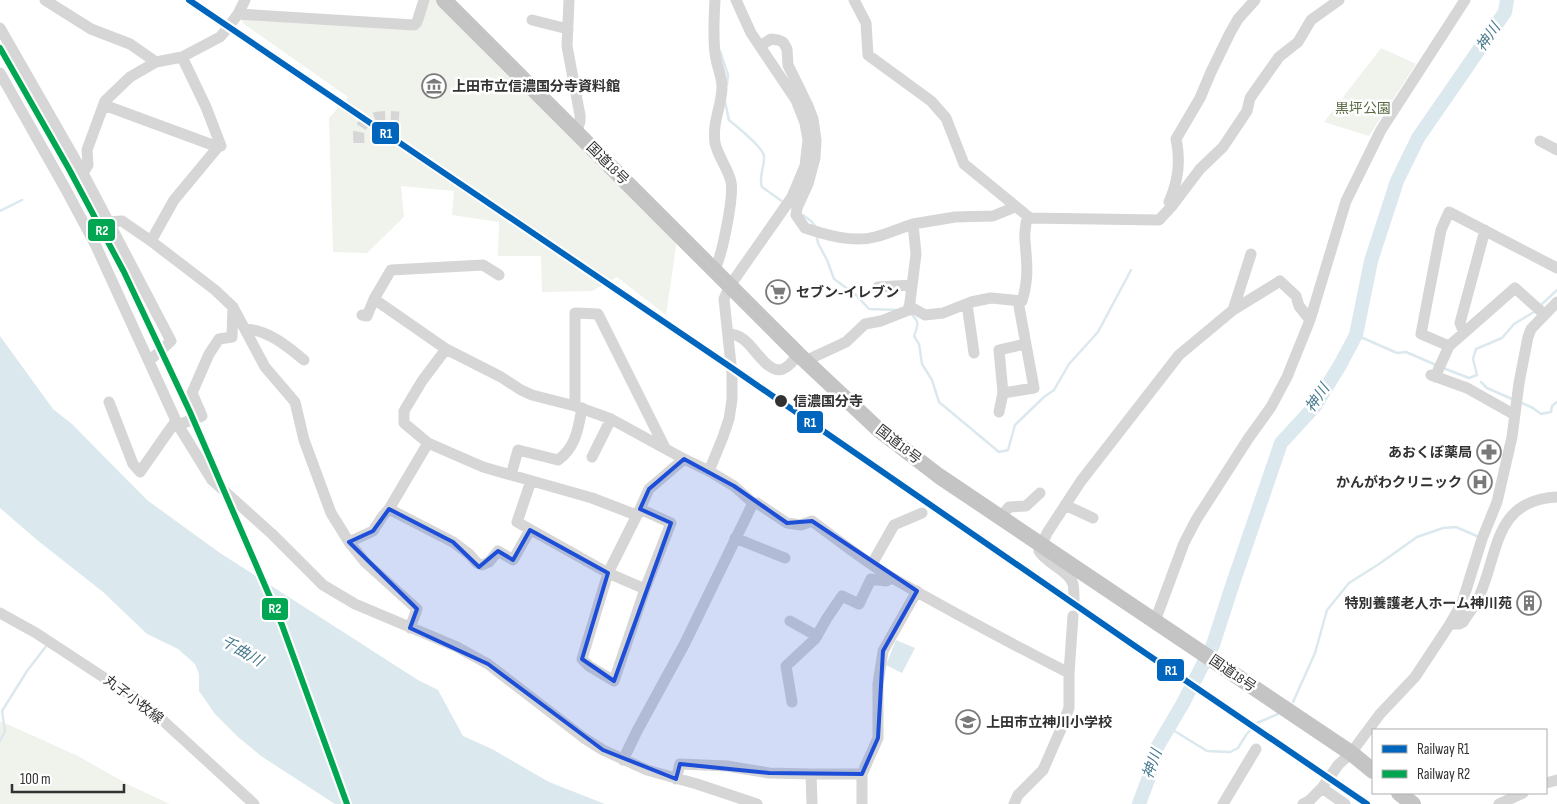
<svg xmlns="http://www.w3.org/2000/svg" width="1557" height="804" font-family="'Sofia Sans Condensed','Noto Sans JP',sans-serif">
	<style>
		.green { fill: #f0f2ec }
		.water { fill: #dbe9ee }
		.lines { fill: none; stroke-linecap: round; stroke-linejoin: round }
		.stream { stroke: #dbe9ee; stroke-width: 2.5 }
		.river { stroke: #dbe9ee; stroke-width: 14 }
		.minor-tunnel { stroke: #d6d6d6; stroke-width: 11; stroke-dasharray: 11 5.5; stroke-linecap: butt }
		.minor { stroke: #d6d6d6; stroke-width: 11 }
		.highway { stroke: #c4c4c4; stroke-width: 16 }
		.rail-1-casing { stroke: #fff; stroke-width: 10 }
		.rail-2-casing { stroke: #fff; stroke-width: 10 }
		.rail-1 { stroke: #0065bd; stroke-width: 6 }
		.rail-2 { stroke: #00a651; stroke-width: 6 }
		.marked { fill: #1d4ed8; fill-opacity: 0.2; stroke: #1d4ed8; stroke-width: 4; stroke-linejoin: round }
		.stop-dot { fill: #323232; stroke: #fff; stroke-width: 2 }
		.labels { text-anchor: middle; stroke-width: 5; stroke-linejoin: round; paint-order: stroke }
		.poi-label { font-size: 14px; font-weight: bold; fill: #323232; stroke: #fff; text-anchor: start }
		.park-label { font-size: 14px; fill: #5a6a43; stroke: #fff }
		.street-label { font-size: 14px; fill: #323232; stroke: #fff }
		.stop-label { font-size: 14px; font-weight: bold; fill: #323232; stroke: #fff; text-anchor: start }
		.water-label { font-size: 15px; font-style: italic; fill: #477a8e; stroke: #fff }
		.line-badge { stroke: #fff; stroke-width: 2 }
		.badge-label { font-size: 14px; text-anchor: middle; font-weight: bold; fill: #fff }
	</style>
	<rect width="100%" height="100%" fill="#fff"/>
	<path class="green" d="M424 0H444L678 233 666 315 617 277 592 291 542 292 541 256H498L499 222 452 215 454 191 401 186 404 217 367 253 333 252 329 118 348 97 244 24 238 14 417 22Z
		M1381 48 1416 64 1369 136 1324 122Z
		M0 721 76 755 131 786 170 804H0Z"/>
	<path class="water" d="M0 336 53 409 72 424 147 500 220 553 418 680 438 690 463 736 492 749 549 782 605 804H335L261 756 238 737 215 714 199 691V674L195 664 178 649 147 634 103 592 37 540 0 508Z
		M896 640 915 648 902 673 886 665Z"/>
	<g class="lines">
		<path class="stream" d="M720 51 728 75 727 84
			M725 102 729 120C736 126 763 147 764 156 765 166 758 177 762 187L783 202
			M0 211 22 200
			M803 215 811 221 815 226
			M817 237 818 243 827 260 834 279 856 295 869 309 897 310
			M1540 306 1557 290
			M911 314C920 322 918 325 914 336L919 344 922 364 932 380 939 402 999 452 1008 450 1015 425 1044 397 1054 390 1069 364 1098 332 1131 270
			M1356 335 1397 353 1406 352 1436 365
			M1443 368 1469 378 1477 375 1473 359 1476 349 1502 338 1514 324 1534 312
			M1481 382 1487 388 1512 399
			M1520 402 1533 408 1541 414 1551 412 1552 406 1557 402
			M1293 702 1315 653 1327 610 1349 583 1379 564 1417 537 1443 528 1456 527 1479 537
			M1168 727 1207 751 1230 752 1238 748 1246 735 1257 723 1278 714
			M0 741 5 731 2 711 27 671 47 645"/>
		<path class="river" d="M1139 804 1149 777 1156 749 1182 705 1213 645 1231 589 1281 443 1315 406 1340 365 1356 335 1371 261 1397 181 1418 138 1505 12 1507 0"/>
		<path class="minor-tunnel" d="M359 143C359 140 358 134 359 131 366 114 385 116 399 117"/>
		<path class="minor" d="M45 0 91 29 130 44 156 62
			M569 0 567 46 580 115V121L577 133
			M854 0 866 23 868 55 931 101 946 118 964 164 1030 218 1159 220 1172 206 1200 169 1223 147 1247 111 1250 98 1279 57 1298 42 1311 20 1339 0
			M238 14 414 25 417 22 424 0
			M532 20 568 29
			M0 28 83 173 171 341 149 361
			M760 46 771 39 778 40 783 42 787 49 788 65 808 106 813 119 816 140 815 158 808 184 797 208 796 215 805 228C826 235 853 243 875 237 888 234 900 228 913 224
			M0 73 65 188 96 246 178 425 212 480 272 534 323 585 355 604 457 647 488 664 584 738 603 750 647 770 697 784 757 804
			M104 105 218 147
			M1540 141 1557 150
			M83 173 88 165 87 150 105 101 130 77 156 62 182 57 220 37 226 30 238 14 245 0
			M1169 202C1178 182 1181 161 1176 139L1200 98 1211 72 1230 33 1238 19 1255 0
			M108 222 122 221 151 241 215 290 233 307 265 367 295 402 304 440 331 513 349 542 365 562 417 609 410 628
			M151 241 174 200 218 147 221 146 206 107 182 57
			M714 271C722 257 734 197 731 182 728 168 718 157 715 143 712 121 722 106 722 87 722 75 716 65 715 53 713 36 714 17 715 0
			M878 287 912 285
			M374 299 446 349 501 377 521 390 532 395 575 406 611 419 684 459 709 471 734 486 753 503H757L787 523 801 525 812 521C839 541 865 562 894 579 952 612 1010 643 1069 673
			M967 304 974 353
			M909 306 925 315 943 313 971 302 991 298 1022 301C1029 278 1027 264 1025 241 1024 233 1026 224 1027 217
			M1233 310 1280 281 1296 296 1299 306 1310 320
			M362 315 367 316 374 299 391 270 483 265 499 275
			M245 329C268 330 287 346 304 360
			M1464 333 1460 323 1485 230
			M728 334C734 334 738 335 743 339 754 346 768 375 783 369 790 366 794 360 798 354
			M1449 346 1421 334 1441 230 1449 212 1557 268
			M805 361 846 342 865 324 881 321 909 310 916 254 913 224 955 217 993 216 1015 207
			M1431 375 1467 388 1515 415
			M1435 377 1449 346 1515 288 1544 314
			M1003 393 1034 388 1018 301
			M109 402 133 464 140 472 168 432 176 421
			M575 406V313L598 314 665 448
			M999 412 1003 393 999 350 1025 344
			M178 425 202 416 192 393 209 354 219 339 232 337 233 307
			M428 443 483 467 592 498 636 515
			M592 457 611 419
			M709 471 723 437 729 419 732 400V374L724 299 729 287 792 197 805 166 808 140 805 123 796 100 751 33 736 0
			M511 475 518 450 558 460C576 447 578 429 582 408
			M531 481 517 522 608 573 645 589
			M1065 505 1093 518
			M389 509 453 542 469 554 477 563 482 565 489 562 498 551 513 560 530 530
			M640 509 671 523 645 589 614 681 589 666 582 659 608 573Z
			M640 509 649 489 684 459
			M1000 518 1009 507 1026 506 1040 493
			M735 538 785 558
			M349 542 373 531 382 517 389 509 428 443 404 423V411L422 381 446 349
			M872 564 894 525 922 513
			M1074 600C1074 595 1074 588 1073 584 1069 570 1046 564 1039 551L1047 533 1081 481 1179 355 1233 310 1251 254
			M0 613 36 633 132 696 159 717 254 804
			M790 621 817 636
			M1155 621 1184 543 1196 520 1248 439 1271 407 1287 377 1310 320 1346 201 1381 130 1465 0
			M1450 624H1459L1463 622C1468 614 1474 607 1478 599 1499 556 1492 500 1557 497
			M792 702 786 666 815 639 827 618 842 596 859 604 871 579 886 581 893 578
			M623 760 637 731 685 643 753 503
			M811 774H862V804
			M862 774 878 738V684L883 651 917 591
			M676 779 680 764 727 766 769 773 811 774 812 804
			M1546 783 1557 780
			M1322 788 1345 804
			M1014 804 1018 795 1043 770 1061 729 1069 708V673L1073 616
			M1223 804 1256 749
			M1303 804 1309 801 1322 788 1338 765 1351 753 1380 714 1415 677 1450 624 1462 603 1482 539 1497 502 1512 437 1519 383 1528 337 1531 329 1557 302
			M1499 804 1523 793"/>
		<path class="highway" d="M444 0 798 354 879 430 939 476 1351 753 1373 771
			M1399 793 1413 804"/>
		<g class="rail-1-casing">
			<path id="rail-1" d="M189 0 732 368 1132 644 1367 804"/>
		</g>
		<g class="rail-2-casing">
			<path id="rail-2" d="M0 48 69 169 124 272 190 412 282 625 347 804"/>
		</g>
		<use href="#rail-1" class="rail-1"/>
		<use href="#rail-2" class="rail-2"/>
	</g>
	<path class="marked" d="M684 459 734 486 787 523 812 521 917 591 883 651 878 738 862 774 769 773 680 764 676 779 603 750 488 664 410 628 417 609 349 542 373 531 389 509 453 542 479 567 498 551 513 560 530 530 608 573 582 659 614 681 671 523 640 509 649 489Z"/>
	<defs>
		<g id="museum-ring" transform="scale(1.25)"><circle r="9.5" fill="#fff" stroke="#7a7a7a" stroke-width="1.5"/><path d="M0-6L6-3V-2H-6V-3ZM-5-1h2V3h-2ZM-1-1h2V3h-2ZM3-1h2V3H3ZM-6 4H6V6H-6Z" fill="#7a7a7a"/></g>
		<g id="supermarket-ring" transform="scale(1.25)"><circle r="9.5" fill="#fff" stroke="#7a7a7a" stroke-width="1.5"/><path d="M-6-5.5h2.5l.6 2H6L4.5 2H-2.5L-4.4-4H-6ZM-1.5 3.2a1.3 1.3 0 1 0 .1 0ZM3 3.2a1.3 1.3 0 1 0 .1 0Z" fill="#7a7a7a"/></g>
		<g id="pharmacy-ring" transform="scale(1.25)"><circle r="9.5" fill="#fff" stroke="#7a7a7a" stroke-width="1.5"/><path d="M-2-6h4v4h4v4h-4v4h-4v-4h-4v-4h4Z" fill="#7a7a7a"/></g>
		<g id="hospital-ring" transform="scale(1.25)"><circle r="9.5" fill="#fff" stroke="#7a7a7a" stroke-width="1.5"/><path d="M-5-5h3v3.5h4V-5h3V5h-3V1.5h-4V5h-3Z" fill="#7a7a7a"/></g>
		<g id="building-ring" transform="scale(1.25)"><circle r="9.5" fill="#fff" stroke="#7a7a7a" stroke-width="1.5"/><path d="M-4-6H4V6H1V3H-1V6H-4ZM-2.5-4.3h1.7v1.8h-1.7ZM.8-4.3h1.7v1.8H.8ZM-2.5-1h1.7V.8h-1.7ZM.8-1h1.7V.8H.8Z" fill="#7a7a7a"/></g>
		<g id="school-ring" transform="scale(1.25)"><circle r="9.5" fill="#fff" stroke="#7a7a7a" stroke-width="1.5"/><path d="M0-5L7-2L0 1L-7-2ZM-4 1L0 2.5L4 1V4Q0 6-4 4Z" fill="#7a7a7a"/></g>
	</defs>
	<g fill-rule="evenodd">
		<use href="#museum-ring" x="434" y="86"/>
		<use href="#supermarket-ring" x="778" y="292"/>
		<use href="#pharmacy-ring" x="1489" y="452"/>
		<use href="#hospital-ring" x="1480" y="482"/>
		<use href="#building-ring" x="1529" y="603"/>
		<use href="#school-ring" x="968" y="722"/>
	</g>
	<circle class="stop-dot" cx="781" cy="401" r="7"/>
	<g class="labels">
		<g class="poi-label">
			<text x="452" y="91">上田市立信濃国分寺資料館</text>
			<text x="796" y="297">セブン-イレブン</text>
			<text x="1472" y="457" text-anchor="end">あおくぼ薬局</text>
			<text x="1462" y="487" text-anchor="end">かんがわクリニック</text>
			<text x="1512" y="608" text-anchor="end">特別養護老人ホーム神川苑</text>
			<text x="986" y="727">上田市立神川小学校</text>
		</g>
		<g class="park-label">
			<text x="1363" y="113">黒坪公園</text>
		</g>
		<g class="street-label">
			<text transform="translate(608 163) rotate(45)" y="5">国道18号</text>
			<text transform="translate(899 444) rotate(38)" y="5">国道18号</text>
			<text transform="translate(1233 673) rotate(34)" y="5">国道18号</text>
			<text transform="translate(134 699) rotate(37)" y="5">丸子小牧線</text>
		</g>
		<g class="stop-label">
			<text x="793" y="406">信濃国分寺</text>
		</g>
		<g class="water-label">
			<text transform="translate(1488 37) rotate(-55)" y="5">神川</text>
			<text transform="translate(1317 398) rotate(-56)" y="5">神川</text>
			<text transform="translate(242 651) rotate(30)" y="5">千曲川</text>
			<text transform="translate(1152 764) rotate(-71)" y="5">神川</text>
		</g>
	</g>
	<g class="line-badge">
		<rect x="371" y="121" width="29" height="24" rx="5" fill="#0065bd"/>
		<rect x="87" y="218" width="29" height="24" rx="5" fill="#00a651"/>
		<rect x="796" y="410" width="28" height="24" rx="5" fill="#0065bd"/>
		<rect x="261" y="597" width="28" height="24" rx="5" fill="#00a651"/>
		<rect x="1156" y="658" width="29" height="24" rx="5" fill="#0065bd"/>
	</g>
	<g class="badge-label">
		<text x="386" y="138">R1</text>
		<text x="102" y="235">R2</text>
		<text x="810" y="427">R1</text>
		<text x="275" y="613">R2</text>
		<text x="1171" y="675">R1</text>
	</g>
	<rect x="1372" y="729" width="175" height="65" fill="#ffffff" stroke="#adadad"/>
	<rect x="1382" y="745" width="25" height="8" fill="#0065bd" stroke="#adadad"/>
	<text x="1417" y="754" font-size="15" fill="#323232">Railway R1</text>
	<rect x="1382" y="770" width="25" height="8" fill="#00a651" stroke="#adadad"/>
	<text x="1417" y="779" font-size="15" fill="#323232">Railway R2</text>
	<path d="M12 784v8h112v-8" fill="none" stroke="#323232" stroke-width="2.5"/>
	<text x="20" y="784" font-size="15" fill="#323232" stroke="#ffffff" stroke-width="4" paint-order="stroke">100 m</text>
</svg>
